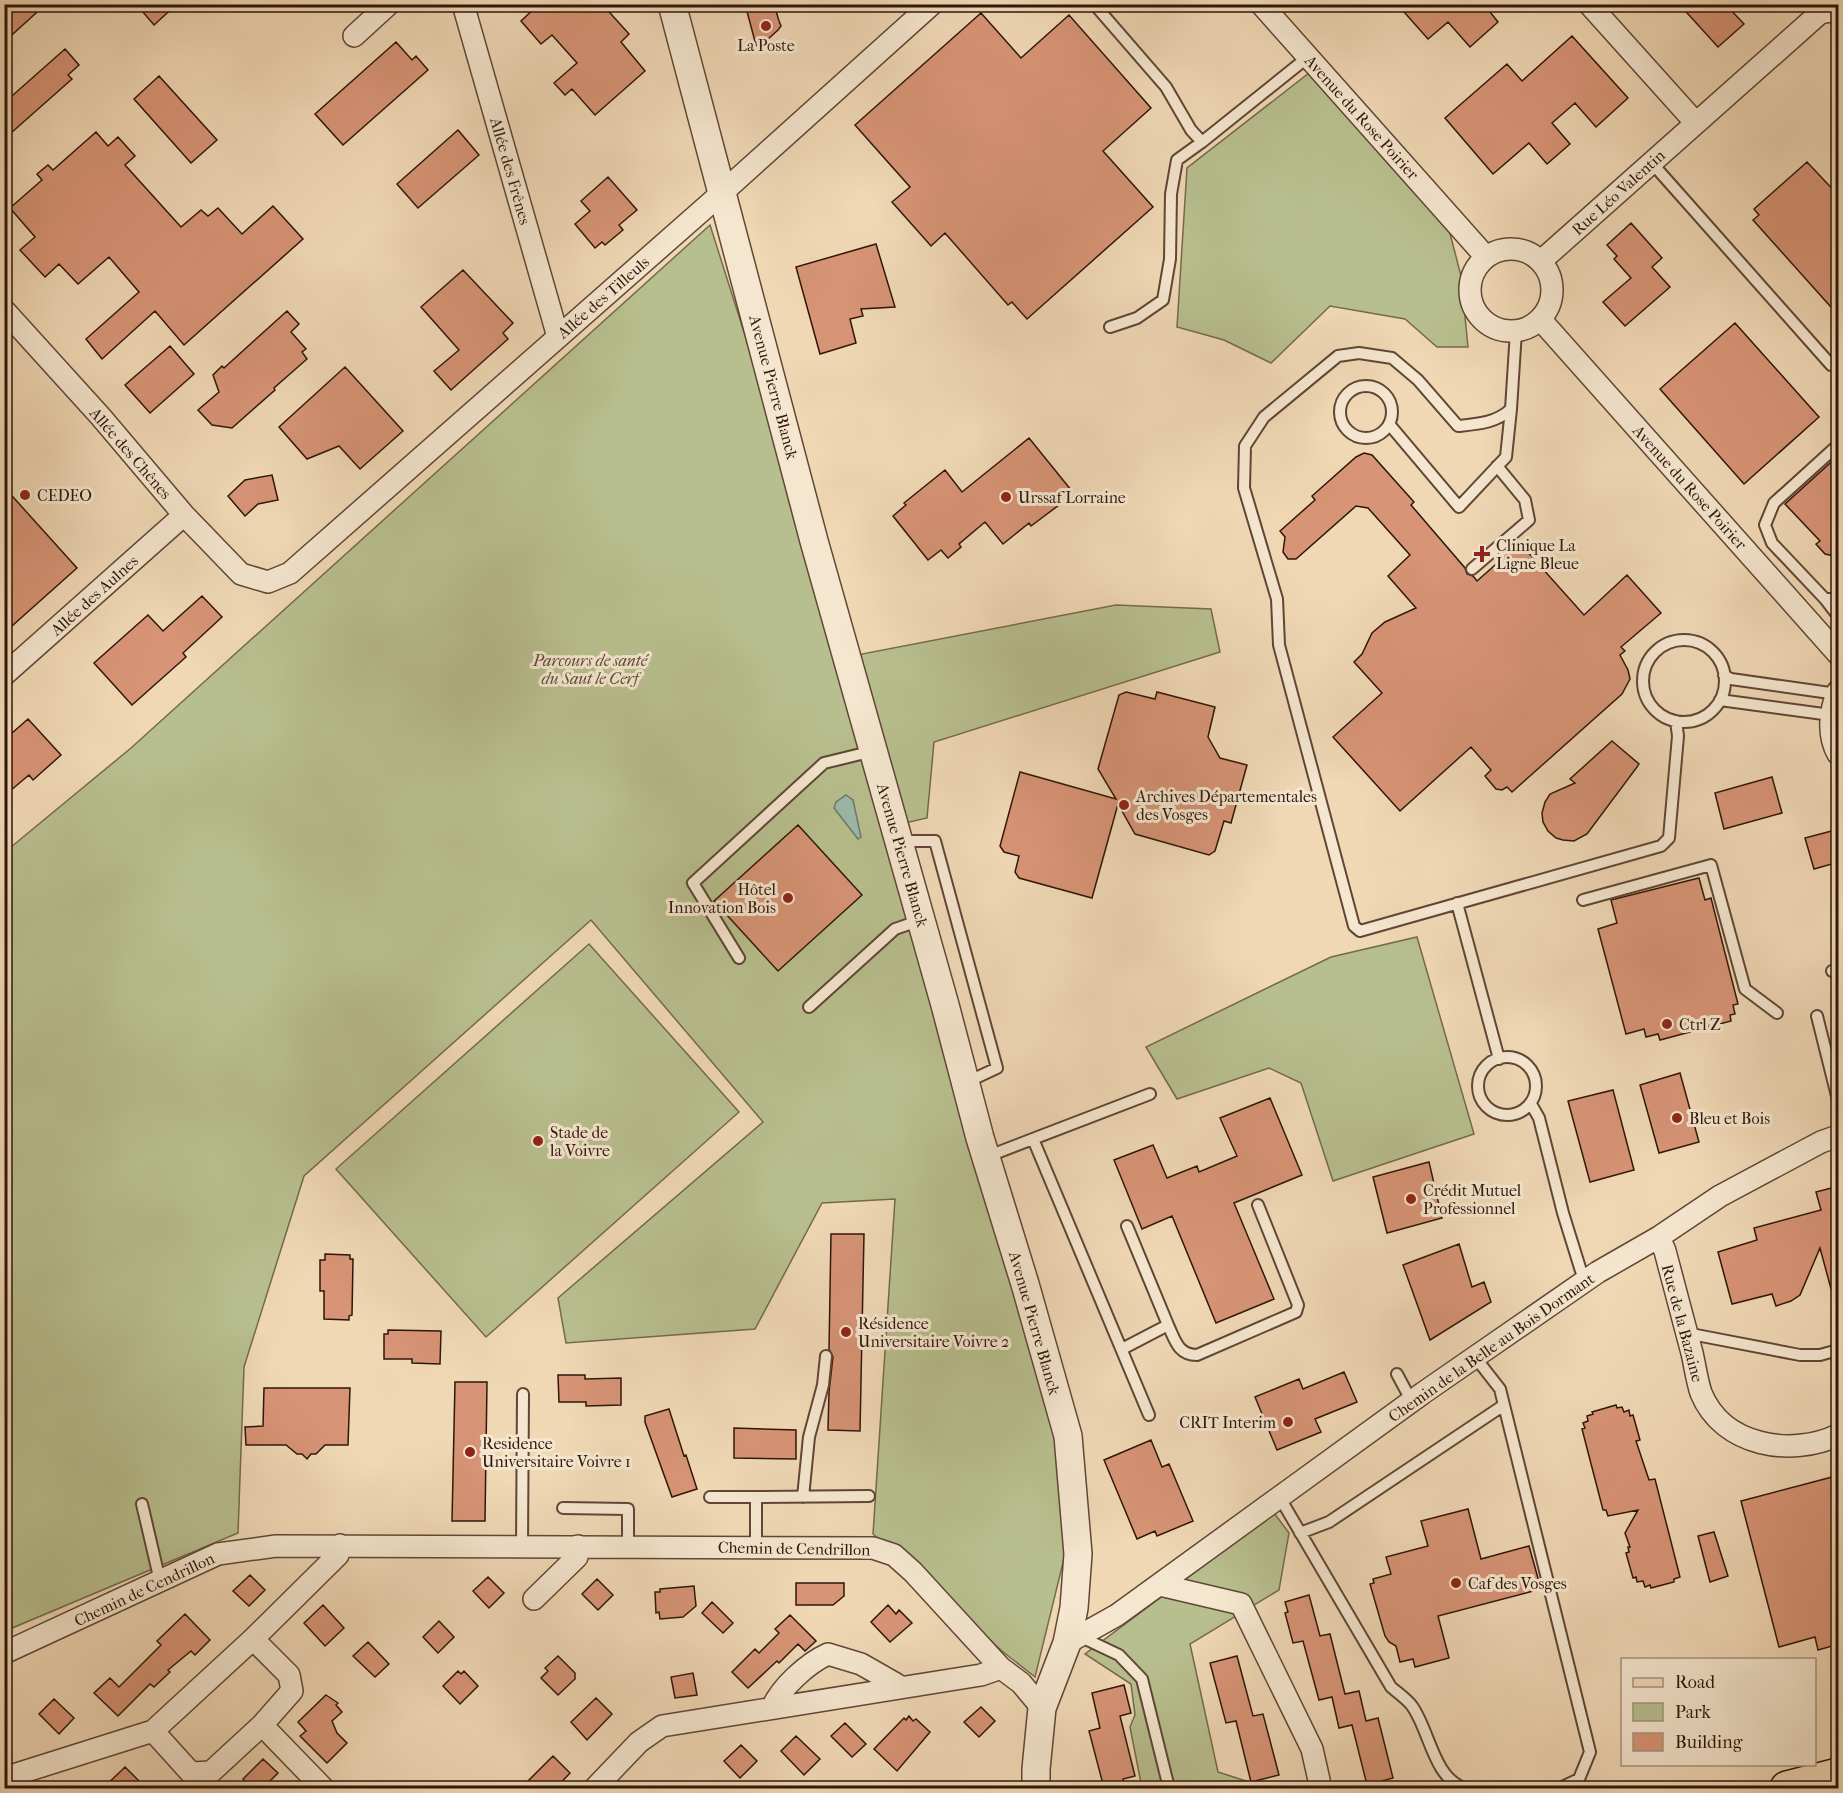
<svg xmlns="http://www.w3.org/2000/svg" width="1843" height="1793" font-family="'IM FELL French Canon',serif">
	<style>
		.green { fill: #b8bf8e; stroke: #746a4c; stroke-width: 1.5 }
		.water { fill: #9abaab; stroke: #6f786b; stroke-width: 1.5 }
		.building { fill: #d79476; stroke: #2f160a; stroke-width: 1.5 }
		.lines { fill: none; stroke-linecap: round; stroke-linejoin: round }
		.service-casing { stroke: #5f4635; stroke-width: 14 }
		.minor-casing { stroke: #5f4635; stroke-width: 24 }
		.tertiary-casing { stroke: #5f4635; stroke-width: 30 }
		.primary-casing { stroke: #2f160a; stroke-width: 36 }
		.service { stroke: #f5e6cf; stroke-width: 10 }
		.minor { stroke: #f5e6cf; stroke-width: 21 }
		.tertiary { stroke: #f5e6cf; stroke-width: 27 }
		.primary { stroke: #f0d8b5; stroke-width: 33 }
		.poi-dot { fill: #8f2418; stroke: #f5e6cf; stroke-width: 2 }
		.labels { text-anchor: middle; stroke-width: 6; stroke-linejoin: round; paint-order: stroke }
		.poi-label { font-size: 16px; fill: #2f160a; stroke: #f5e6cf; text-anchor: start }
		.street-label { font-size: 16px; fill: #2f160a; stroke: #f5e6cf }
		.park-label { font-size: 16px; font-style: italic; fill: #584932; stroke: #f5e6cf }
	</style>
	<rect width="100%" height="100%" fill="#f0d8b5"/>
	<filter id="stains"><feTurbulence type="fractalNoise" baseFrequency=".00333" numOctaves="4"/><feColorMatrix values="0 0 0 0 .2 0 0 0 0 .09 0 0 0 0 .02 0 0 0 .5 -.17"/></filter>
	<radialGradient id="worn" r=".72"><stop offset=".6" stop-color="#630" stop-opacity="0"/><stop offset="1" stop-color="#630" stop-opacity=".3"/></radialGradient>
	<path class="green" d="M1309 73 1444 210 1461 276 1468 347H1437L1405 319 1330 306 1271 363 1224 340 1177 327 1187 168Z
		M710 225 847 657 1116 605 1211 609 1220 652 934 742 927 818 892 826 1049 1349 1072 1526 1035 1677 1002 1651 873 1534 895 1199 822 1203 755 1329 566 1343 558 1298 763 1122 591 920 304 1176 244 1367 238 1533 5 1631V852L131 748Z
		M1417 937 1474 1134 1333 1181 1301 1083 1269 1068 1177 1099 1146 1047 1331 957Z
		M589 944 739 1112 486 1337 336 1169Z
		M1274 1513 1289 1533 1279 1590 1190 1644 1218 1772 1268 1788H1142L1130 1727 1135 1715 1131 1684 1085 1654Z"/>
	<path class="water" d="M846 795 853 800 861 837 858 839 834 808 836 802Z"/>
	<path class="building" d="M4 4H46L4 42Z
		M136 4H177L154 25Z
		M539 4H602L629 34 621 42 645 71 595 115 572 89 565 95 554 83 577 63 552 35 541 44 521 21Z
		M745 4H774L779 21 781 26 778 30 757 49Z
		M1397 4 1493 5 1490 12 1498 22 1470 47 1448 22 1428 39Z
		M1679 4H1725L1744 24 1718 47Z
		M981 13 1021 58 1069 15 1151 108 1103 151 1153 207 1027 319 1012 302 1008 305 945 233 931 246 892 202 910 187 855 125Z
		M1572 36 1628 98 1596 127 1575 103 1552 123 1570 144 1547 164 1529 143 1493 174 1445 118 1507 64 1522 81Z
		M396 42 412 60 416 56 428 70 343 145 315 114Z
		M65 49 79 65 68 75 72 79 11 133 4 125V103Z
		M159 76 217 140 191 163 134 99Z
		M458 130 479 155 418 208 397 184Z
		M96 132 108 146 118 137 135 156 125 165 181 227 201 210 208 216 218 208 242 234 273 206 303 239 184 345 155 311 102 359 86 339 139 292 109 257 78 284 59 264 45 277 20 250 35 237 10 208 42 180 37 174 48 165 53 170Z
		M1807 162 1839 196V316L1753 220 1759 215 1754 209Z
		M608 177 637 210 619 225 623 230 605 245 602 242 595 248 575 224 590 211 581 201Z
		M1631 223 1662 258 1652 267 1670 287 1625 326 1603 302 1631 278 1614 259 1617 256 1607 245Z
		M876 244 895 307 861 309 863 316 850 319 856 343 820 354 796 267Z
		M463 270 513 323 503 333 508 339 451 390 434 371 459 350 421 307Z
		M287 311 299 324 291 332 306 349 302 352 307 359 274 388 275 390 232 428 212 425 198 410 219 392 213 375 222 366 224 368Z
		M1735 323 1819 417 1744 484 1660 389Z
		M170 346 194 374 150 413 125 385Z
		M345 367 403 431 360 469 339 446 307 459 279 427Z
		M1029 438 1071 490 1057 502 1059 505 1031 526 1029 523 1003 544 985 522 959 544 961 547 948 558 941 550 928 560 893 516 906 505 904 503 945 470 962 492Z
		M1364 453 1372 455 1414 502 1411 505 1465 568 1467 574 1473 576 1477 581 1511 551 1525 549 1584 615 1627 575 1661 613 1621 647 1625 651 1620 655 1628 670 1630 679 1622 694 1512 792 1507 787 1502 790 1496 789 1485 776 1491 770 1471 747 1400 811 1333 737 1382 693 1354 662 1362 654 1372 633 1385 622 1416 608 1388 576 1410 555 1368 508 1356 506 1296 559H1288L1283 552 1285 537 1280 531 1315 500 1312 496 1356 457Z
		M1839 455V557L1825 554 1816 544 1820 541 1785 504Z
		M272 475 278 500 258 504 245 516 228 496 245 480Z
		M4 487 77 568 4 633Z
		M202 596 222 617 183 653 186 657 132 705 94 663 148 615 163 631Z
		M1126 692 1155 699 1157 692 1215 707 1208 737 1220 758 1247 765 1231 823 1224 821 1215 851 1209 855 1135 834 1118 804 1092 898 1019 878 1015 872 1019 856 1004 852 1000 846 1020 772 1116 799 1098 769 1119 695Z
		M28 719 61 755 33 780 29 775 4 796V740Z
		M1612 741 1639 764 1637 767 1587 834 1574 841 1563 840 1556 838 1548 831 1543 822 1542 813 1545 802 1550 794 1575 783 1570 779Z
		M1772 777 1782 813 1724 829 1715 793Z
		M798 825 862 895 778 971 714 901Z
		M1839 829V862L1814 869 1805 838Z
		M1699 878 1705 900 1711 898 1738 1004 1733 1005 1735 1014 1730 1015 1731 1021 1660 1040 1658 1034 1646 1037 1644 1029 1626 1034 1598 929 1617 923 1611 900Z
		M1680 1073 1699 1142 1659 1153 1640 1085Z
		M1613 1090 1634 1170 1590 1182 1568 1101Z
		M1270 1098 1302 1175 1234 1203 1274 1299 1216 1323 1172 1216 1142 1229 1114 1160 1153 1145 1167 1178 1197 1166 1199 1172 1237 1156 1220 1118Z
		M1429 1162 1442 1218 1387 1233 1373 1177Z
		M1839 1186V1299L1834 1300 1820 1248 1800 1295 1791 1301 1776 1306 1772 1294 1732 1304 1718 1252 1757 1240 1754 1228 1821 1210 1816 1192Z
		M831 1234H864L860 1431 828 1430 829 1392 833 1357 829 1349Z
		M1459 1244 1472 1287 1484 1282 1491 1302 1430 1340 1403 1265Z
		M325 1254 350 1255V1259H353L352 1315 349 1316V1320L324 1319V1291H320V1260H325Z
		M388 1330 441 1331 440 1364 412 1363V1359H384V1334H388Z
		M1344 1372 1357 1402 1315 1419 1321 1432 1277 1450 1255 1397 1299 1379 1303 1389Z
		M558 1375H585V1379L621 1378V1405L586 1406V1402H559Z
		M455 1382H487L485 1521H452Z
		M264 1388H350L348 1445H325L316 1454H311L307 1459 302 1454H297L286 1445H246L245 1427 263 1426Z
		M1616 1405 1617 1408 1622 1407 1624 1412 1629 1410 1630 1416 1633 1415 1640 1440 1636 1441 1649 1480 1655 1479 1680 1577 1674 1579V1582L1651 1588 1650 1585 1645 1587 1643 1581 1637 1582 1636 1577 1633 1578 1626 1553 1629 1552 1628 1547H1630L1625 1533 1638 1510 1608 1516 1606 1510H1603L1582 1429 1585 1428 1583 1423 1588 1421 1587 1416 1593 1414 1592 1412Z
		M669 1409 684 1456 686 1455 697 1489 672 1497 645 1422V1416Z
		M734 1428 796 1430V1459L734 1458Z
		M1151 1440 1162 1467 1169 1464 1193 1521 1157 1536 1155 1531 1137 1539 1104 1460Z
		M1836 1476 1839 1484V1644L1818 1650 1815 1637 1779 1647 1741 1501Z
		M1468 1509 1481 1559 1529 1546 1541 1589 1438 1616 1449 1658 1415 1667 1413 1659 1400 1662 1396 1646 1389 1642 1385 1636 1370 1584 1374 1583 1373 1579 1391 1574 1386 1557 1428 1546 1421 1521Z
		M1714 1532 1728 1576 1710 1582 1698 1536Z
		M250 1575 265 1590 249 1606 233 1591Z
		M488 1577 504 1593 489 1608 473 1591Z
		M597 1579 613 1595 598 1610 582 1594Z
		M796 1583H844V1596L833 1605H796Z
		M694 1586 696 1606 683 1617 660 1619 659 1612 656 1613 655 1592H660V1589Z
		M1309 1595 1320 1636 1330 1634 1345 1694 1359 1691 1366 1721 1378 1718 1393 1778 1367 1785 1352 1725 1339 1728 1332 1697 1319 1700 1303 1641 1293 1643 1285 1613 1288 1612 1285 1602Z
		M712 1602 733 1623 723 1633 702 1613Z
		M323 1605 344 1628 325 1646 304 1623Z
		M888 1605 896 1614 899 1610 912 1623 890 1642 871 1622Z
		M185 1614 210 1640 195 1655 191 1651 168 1670 170 1672 154 1687 150 1684 118 1716 94 1693 110 1678 119 1687 161 1645 157 1641Z
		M790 1615 816 1641 805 1651 798 1644 779 1663 777 1661 748 1688 732 1672 755 1649 759 1653 779 1633 775 1629Z
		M439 1621 454 1637 438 1653 423 1637Z
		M368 1642 389 1664 375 1677 353 1656Z
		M558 1656 575 1673V1679L558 1695 541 1678 548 1671 545 1668Z
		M1237 1656 1253 1716 1263 1714 1279 1775 1251 1782 1236 1721 1226 1723 1210 1663Z
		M458 1671 461 1674 464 1671 478 1686 460 1704 443 1686Z
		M693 1673 697 1695 675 1698 671 1677Z
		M1124 1685 1131 1713 1120 1716 1135 1776 1123 1779 1125 1788H1104L1089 1731 1100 1728 1092 1693Z
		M326 1695 338 1703 336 1705 342 1712 332 1721 337 1733 347 1743 327 1763 300 1736 306 1731 298 1722Z
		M596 1698 612 1714 587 1740 571 1722Z
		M54 1699 74 1718 59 1734 39 1714Z
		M981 1707 995 1721 979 1737 964 1722Z
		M909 1716 913 1721 916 1719 930 1732 897 1771 874 1749 904 1718 906 1720Z
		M845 1723 866 1744 852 1757 831 1736Z
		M796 1736 820 1759 804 1775 781 1751Z
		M741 1745 757 1761 740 1778 724 1761Z
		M553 1756 570 1773 556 1788H521Z
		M263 1759 278 1773 263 1788H252L243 1779Z
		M125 1767 146 1788H103L122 1770Z"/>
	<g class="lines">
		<g class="service-casing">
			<path id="service" d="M1094 4 1166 87 1191 130 1202 142 1308 57
				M1651 162 1831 365
				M1110 327 1137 318 1163 300 1170 259 1171 194 1177 160 1202 142
				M1516 331 1511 409C1496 423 1478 424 1458 426L1418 380 1392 358 1359 353 1338 356 1264 417 1245 446 1244 488 1277 599 1279 645 1354 926 1360 931 1661 846 1669 838 1678 736 1676 721
				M1340 412a26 26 0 1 1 52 0a26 26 0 1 1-52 0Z
				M1389 424 1459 507 1506 457 1511 409
				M1472 569 1529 520 1525 500 1497 466
				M1825 599 1772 543 1765 525 1774 503 1838 445
				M1838 599H1825L1838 616
				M1643 681a41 41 0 1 1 82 0a41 41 0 1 1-82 0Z
				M1724 675 1731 679 1837 694
				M1720 700 1831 715
				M900 841H935L997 1068 965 1083
				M1583 900 1711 865 1745 989 1777 1013
				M1457 903 1499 1059
				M739 958 693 883 824 763 873 751
				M1832 971 1838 970
				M809 1007 895 929 921 920
				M1817 1016 1838 1100
				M1478 1086a29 29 0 1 1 58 0a29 29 0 1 1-58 0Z
				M1531 1104 1539 1118 1563 1213 1581 1271 1587 1280
				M1033 1139 1149 1415
				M986 1157 1150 1094
				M1168 1325C1175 1340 1178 1355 1197 1355L1296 1312 1298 1305 1258 1205
				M1686 1333 1800 1355H1820L1838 1350
				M1122 1349 1168 1325 1127 1226
				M1475 1357 1500 1389 1590 1752 1579 1779 1560 1788
				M1397 1374 1412 1402
				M710 1497H756
				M803 1497 809 1437 823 1385 826 1356
				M1280 1498 1391 1687C1398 1693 1407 1699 1412 1706 1430 1731 1433 1777 1464 1788
				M142 1504 160 1581
				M563 1508 628 1509V1546
				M1300 1533 1329 1522 1504 1405
				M522 1546 523 1394
				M756 1547V1497L869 1496
				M1079 1636 1119 1655 1142 1679 1169 1788"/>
		</g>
		<g class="minor-casing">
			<path id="minor" d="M463 4 558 337
				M1261 4 1486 257
				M1589 4 1695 122
				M354 36 389 4
				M1470 290a41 41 0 1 1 82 0a41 41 0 1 1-82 0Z
				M1541 261 1820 13 1838 10
				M4 310 101 417 184 515 241 574 268 582 290 573 723 192 932 4
				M1540 319 1838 654
				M4 675 184 515
				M1838 691C1830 710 1827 735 1838 754
				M1659 1237 1665 1251C1674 1285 1683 1319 1692 1353 1695 1366 1697 1381 1701 1393 1723 1447 1792 1457 1838 1435
				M1160 1585 1241 1604 1312 1749 1319 1780
				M534 1599 577 1557 578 1546
				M253 1639 289 1675 292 1691 262 1725 211 1772 191 1773 153 1731 253 1639 338 1555 340 1545
				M1067 1643 1117 1615 1423 1393 1598 1272 1659 1237 1720 1196 1821 1142 1838 1136
				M4 1653 218 1554 276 1546 873 1548 894 1555 913 1572 1001 1668 1021 1683 1042 1708
				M772 1708C781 1687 808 1663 828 1654L861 1664 896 1684 900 1688
				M262 1725 323 1788
				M4 1778 153 1731
				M595 1788 639 1742 662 1726 981 1675 1001 1668"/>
		</g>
		<g class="tertiary-casing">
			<path id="tertiary" d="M672 4 814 541 945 1005 980 1138 1025 1284 1068 1436 1078 1554 1074 1608 1067 1643 1042 1708 1036 1769V1788"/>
		</g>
		<g class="primary-casing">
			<path id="primary" d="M1787 1788 1838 1775"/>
		</g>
		<use href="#service" class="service"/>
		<use href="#minor" class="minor"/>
		<use href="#tertiary" class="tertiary"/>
		<use href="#primary" class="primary"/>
	</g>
	<g class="poi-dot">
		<circle cx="766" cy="26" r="6"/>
		<circle cx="25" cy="495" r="6"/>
		<circle cx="1006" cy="497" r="6"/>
		<path d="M1479 545h6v6h6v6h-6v6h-6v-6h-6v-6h6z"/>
		<circle cx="1124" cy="805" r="6"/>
		<circle cx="788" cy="898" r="6"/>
		<circle cx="1667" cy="1024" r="6"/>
		<circle cx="1677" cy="1118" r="6"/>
		<circle cx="538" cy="1141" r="6"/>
		<circle cx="1411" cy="1199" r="6"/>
		<circle cx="846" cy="1332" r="6"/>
		<circle cx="1288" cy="1422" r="6"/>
		<circle cx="470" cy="1452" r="6"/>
		<circle cx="1456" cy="1583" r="6"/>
	</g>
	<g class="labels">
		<g class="poi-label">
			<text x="766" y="51" text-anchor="middle">La Poste</text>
			<text x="37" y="501">CEDEO</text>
			<text x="1018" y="503">Urssaf Lorraine</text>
			<text x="1496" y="551">Clinique La<tspan x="1496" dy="18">Ligne Bleue</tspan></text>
			<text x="1136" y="802">Archives Départementales<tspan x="1136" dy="18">des Vosges</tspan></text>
			<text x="776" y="895" text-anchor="end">Hôtel<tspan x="776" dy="18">Innovation Bois</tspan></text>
			<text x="1679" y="1030">Ctrl Z</text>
			<text x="1689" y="1124">Bleu et Bois</text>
			<text x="550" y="1138">Stade de<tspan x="550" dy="18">la Voivre</tspan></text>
			<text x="1423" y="1196">Crédit Mutuel<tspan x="1423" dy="18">Professionnel</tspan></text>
			<text x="858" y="1329">Résidence<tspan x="858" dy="18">Universitaire Voivre 2</tspan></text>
			<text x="1276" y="1428" text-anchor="end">CRIT Interim</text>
			<text x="482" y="1449">Residence<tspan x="482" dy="18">Universitaire Voivre 1</tspan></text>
			<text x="1468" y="1589">Caf des Vosges</text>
		</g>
		<g class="street-label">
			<text transform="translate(1362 117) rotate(48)" y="6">Avenue du Rose Poirier</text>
			<text transform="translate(511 171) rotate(74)" y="6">Allée des Frênes</text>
			<text transform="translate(1618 192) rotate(-42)" y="6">Rue Léo Valentin</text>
			<text transform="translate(603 297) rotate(-41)" y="6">Allée des Tilleuls</text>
			<text transform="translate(774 387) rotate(75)" y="6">Avenue Pierre Blanck</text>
			<text transform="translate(131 453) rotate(49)" y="6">Allée des Chênes</text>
			<text transform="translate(1690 487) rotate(48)" y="6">Avenue du Rose Poirier</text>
			<text transform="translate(94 595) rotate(-42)" y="6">Allée des Aulnes</text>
			<text transform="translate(903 855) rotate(74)" y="6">Avenue Pierre Blanck</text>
			<text transform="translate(1035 1323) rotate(74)" y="6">Avenue Pierre Blanck</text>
			<text transform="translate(1683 1323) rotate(75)" y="6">Rue de la Bazaine</text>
			<text transform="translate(1491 1347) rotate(-35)" y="6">Chemin de la Belle au Bois Dormant</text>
			<text transform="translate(794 1548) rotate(1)" y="6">Chemin de Cendrillon</text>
			<text transform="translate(144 1589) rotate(-25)" y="6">Chemin de Cendrillon</text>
		</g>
		<g class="park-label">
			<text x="590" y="666">Parcours de santé<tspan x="590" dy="18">du Saut le Cerf</tspan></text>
		</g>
	</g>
	<rect width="1843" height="1793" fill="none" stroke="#f0d8b5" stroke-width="24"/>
	<rect x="6" y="6" width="1831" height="1781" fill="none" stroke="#2f160a" stroke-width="3"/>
	<rect x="12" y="12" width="1819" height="1769" fill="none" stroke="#2f160a" stroke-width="1.5"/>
	<rect x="1621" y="1658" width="195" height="108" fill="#f5e6cf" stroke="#a69380" stroke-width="1.5"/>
	<rect x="1633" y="1678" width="30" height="9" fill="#f0d8b5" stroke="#a69380" stroke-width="1.5"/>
	<text x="1675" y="1688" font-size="18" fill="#2f160a">Road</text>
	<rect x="1633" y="1703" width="30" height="18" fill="#b8bf8e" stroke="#a69380" stroke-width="1.5"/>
	<text x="1675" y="1718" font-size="18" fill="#2f160a">Park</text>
	<rect x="1633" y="1733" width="30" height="18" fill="#d79476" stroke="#a69380" stroke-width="1.5"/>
	<text x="1675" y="1748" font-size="18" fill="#2f160a">Building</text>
	<rect width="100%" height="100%" filter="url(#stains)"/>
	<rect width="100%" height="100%" fill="url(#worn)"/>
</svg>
